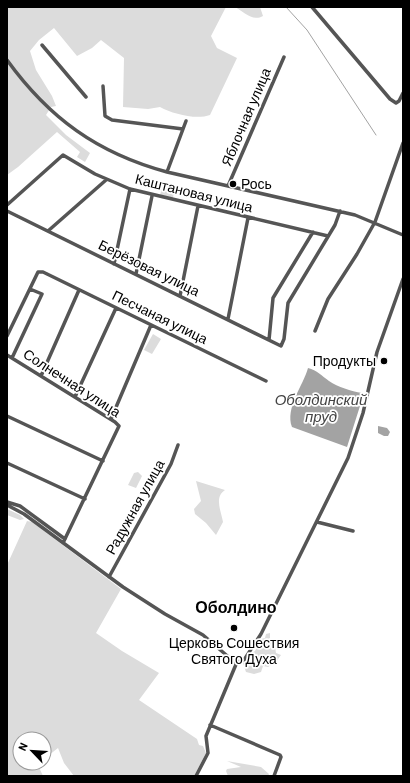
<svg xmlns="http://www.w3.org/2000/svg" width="410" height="783" font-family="Barlow,sans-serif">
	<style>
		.green { fill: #dcdcdc }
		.water { fill: #a3a3a3 }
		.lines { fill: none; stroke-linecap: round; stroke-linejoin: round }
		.stream { stroke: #a3a3a3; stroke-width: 1 }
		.minor { stroke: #555; stroke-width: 3.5 }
		.poi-dot { fill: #000; stroke: #fff; stroke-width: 1.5 }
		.labels { text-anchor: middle; stroke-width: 3.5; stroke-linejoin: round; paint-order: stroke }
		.street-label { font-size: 14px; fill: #000; stroke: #fff }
		.poi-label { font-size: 14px; fill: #000; stroke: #fff; text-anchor: start }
		.water-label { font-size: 15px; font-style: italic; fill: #444; stroke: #fff }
		.quarter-label { font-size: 16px; font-weight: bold; fill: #000; stroke: #fff }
	</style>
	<rect width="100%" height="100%" fill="#fff"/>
	<path class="green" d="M7 7H226L211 36 217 48 237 58 210 115C196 120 173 114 160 107L148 109 123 107 124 58 101 40 92 48 77 56 54 28 39 40 30 51 36 70 52 96 56 106 51 107 46 115 66 135 90 153 85 162 77 157 80 152 57 132 18 167 7 175Z
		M235 7H260L263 16C253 22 244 12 235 7Z
		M162 188 174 191 173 198 160 195Z
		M153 334 161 339 152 354 144 350Z
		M138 472 142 476 136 488 128 485 134 473Z
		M196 481 225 490C214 497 221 511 223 522L216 535 206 523 195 514 194 509 201 501Z
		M7 509 20 515 24 519 20 520 7 515Z
		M27 521 32 522 121 589 96 633 122 651 159 673 139 700 197 739 199 745 203 746 206 753 194 776H74L64 763 58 748 44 759V739H20V763H37L43 776H7V565Z
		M270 633V638L268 640 275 647 276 653 281 655 276 662 268 667 263 666 261 672 254 674 246 672 243 663 249 655 255 651 261 639 265 638 266 634Z
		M227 761 261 767 269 774 268 776H228L226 771 227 769 241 767Z"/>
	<path class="water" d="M308 368C317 370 322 376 329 381 338 387 351 391 362 393L360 406 347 447 292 427C285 408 303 386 308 368Z
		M378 426 387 428 390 432 388 436H384L378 433Z"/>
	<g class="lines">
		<path class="stream" d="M286 7 307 30 376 135"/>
		<path class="minor" d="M312 7 390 99 396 103 399 101 403 93
			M42 45 86 97
			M7 60C49 118 97 153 167 172L355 215 403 235
			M103 86 105 116 112 120 183 129
			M167 172 186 121
			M228 186 284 57
			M7 205 63 155 95 174 130 189 328 236
			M7 211 281 346 284 339 288 303 335 225 340 211
			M48 231 106 180
			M114 264 130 189
			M136 274 152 196
			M180 296 198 206
			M228 319 248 218
			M315 331 328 299 357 254 375 222 403 143
			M7 336 38 272H43L266 381
			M269 340 273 298 313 232
			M7 355 115 422 119 426 63 543
			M12 358 42 294 30 289
			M41 376 79 290
			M75 397 116 308
			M7 416 103 461
			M111 419 151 325
			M7 463 85 499
			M7 502 20 506 65 539
			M7 505 24 514 123 587 165 614 203 635 232 660 237 662 244 660 261 634 348 458 363 413 377 352 403 279
			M317 522 353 531
			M109 577 171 464 178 445
			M210 725 280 755 281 757 274 776
			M196 776 208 753 206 736 237 662"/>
	</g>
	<g class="poi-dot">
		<circle cx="233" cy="184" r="4"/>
		<circle cx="384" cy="361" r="4"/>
		<circle cx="234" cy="628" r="4"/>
	</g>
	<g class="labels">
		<g class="street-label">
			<text transform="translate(246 117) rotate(-67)" y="5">Яблочная улица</text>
			<text transform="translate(194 193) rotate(14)" y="5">Каштановая улица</text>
			<text transform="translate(149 268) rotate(26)" y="5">Берёзовая улица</text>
			<text transform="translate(160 317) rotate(26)" y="5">Песчаная улица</text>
			<text transform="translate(72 383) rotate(33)" y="5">Солнечная улица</text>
			<text transform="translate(135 507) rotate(-61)" y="5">Радужная улица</text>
		</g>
		<g class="poi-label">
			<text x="241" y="189">Рось</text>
			<text x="376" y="366" text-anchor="end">Продукты</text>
			<text x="234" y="648" text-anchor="middle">Церковь Сошествия<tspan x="234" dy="16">Святого Духа</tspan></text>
		</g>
		<g class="water-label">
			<text x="321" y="405">Оболдинский<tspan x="321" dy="17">пруд</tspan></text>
		</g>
		<g class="quarter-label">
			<text x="236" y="613">Оболдино</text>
		</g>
	</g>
	<rect width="410" height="783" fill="none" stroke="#000000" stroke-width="16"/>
	<g transform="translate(32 751) rotate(295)"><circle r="19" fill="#ffffff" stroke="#999999"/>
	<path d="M0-3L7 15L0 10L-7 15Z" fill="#000000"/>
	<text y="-6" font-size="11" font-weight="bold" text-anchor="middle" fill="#000000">N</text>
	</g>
</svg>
